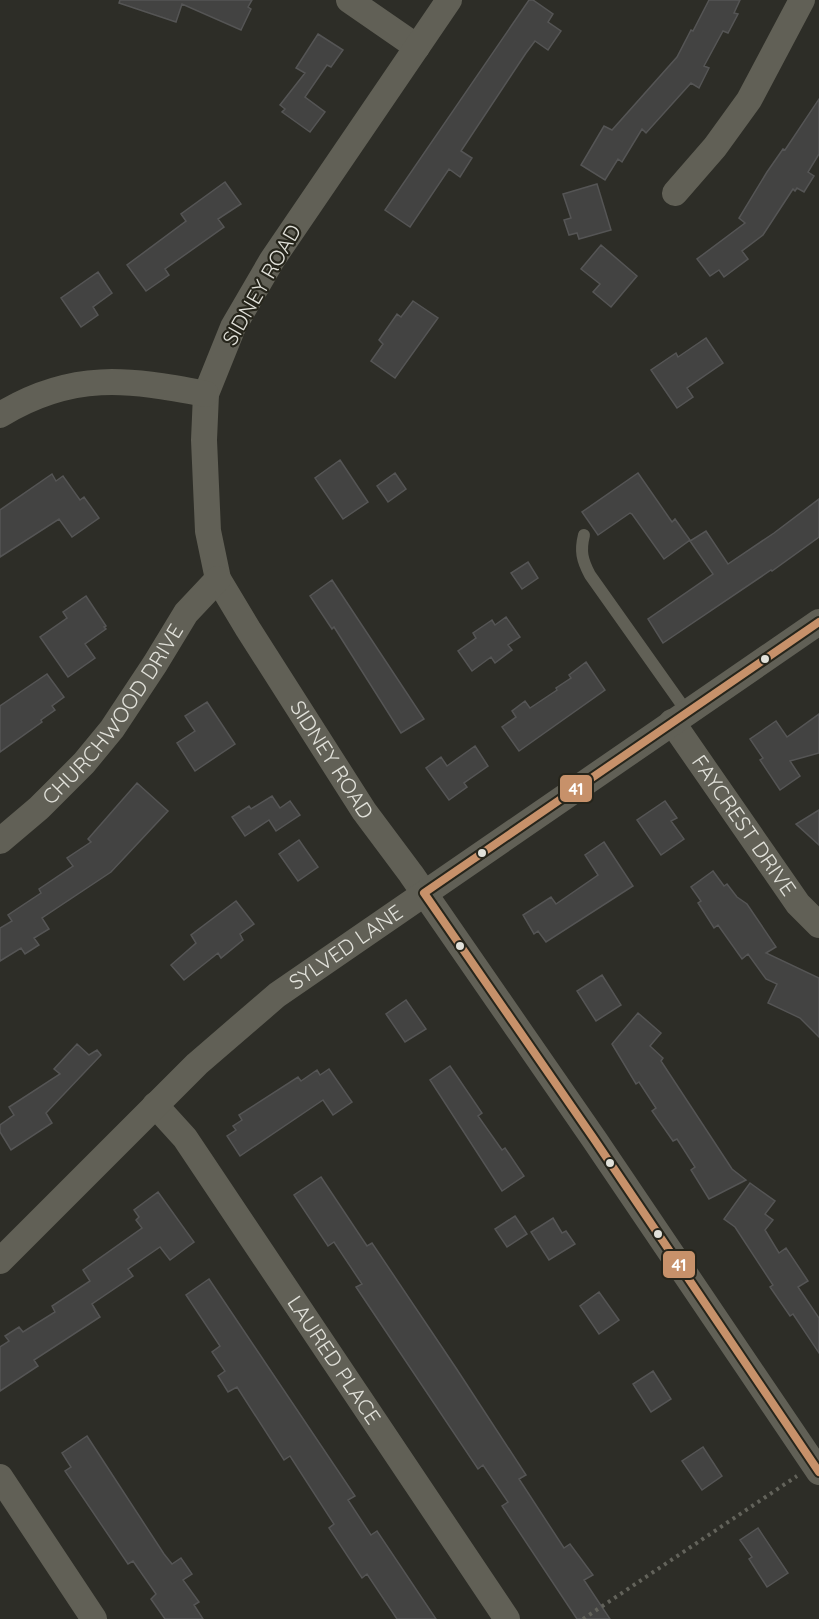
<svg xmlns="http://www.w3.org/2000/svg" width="819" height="1619" font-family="Quicksand,sans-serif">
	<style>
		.building { fill: #434342; stroke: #555; stroke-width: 1.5 }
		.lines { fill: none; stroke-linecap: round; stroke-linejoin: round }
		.path { stroke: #63635b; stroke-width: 4; stroke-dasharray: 3 4.5; stroke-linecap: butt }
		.service { stroke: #616056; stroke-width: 12 }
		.minor { stroke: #616056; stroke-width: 26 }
		.bus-1-casing { stroke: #26251b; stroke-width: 12 }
		.bus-1 { stroke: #c7916a; stroke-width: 8 }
		.bus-dot { fill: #e1e1da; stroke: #26251b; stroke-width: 2 }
		.labels { text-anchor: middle; stroke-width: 4.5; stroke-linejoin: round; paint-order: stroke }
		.street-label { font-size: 21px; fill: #e1e1da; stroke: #26251b }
		.line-badge { stroke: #26251b; stroke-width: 2 }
		.badge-label { font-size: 16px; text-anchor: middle; font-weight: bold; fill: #fff }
	</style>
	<rect width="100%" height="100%" fill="#2d2d27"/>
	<path class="building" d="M120 0H252L248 7 251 9 241 30 182 4 176 22 119 3Z
		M529 0H533L553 14 548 22 561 31 548 50 535 41 526 53 461 151 472 158 460 177 449 169 410 227 385 210Z
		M709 0H740L734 13 738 14 728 33 723 31 704 66 709 68 699 88 691 83 646 133 642 129 622 162 618 159 605 180 581 165 604 126 612 130 677 57 691 30 693 31Z
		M318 34 343 50 331 67 327 65 305 97 325 112 310 132 282 112 285 109 280 105 305 73 296 68Z
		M819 99V154L808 172 814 176 804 192 797 188 795 191 793 189 763 235 742 251 748 259 724 277 719 270 710 276 697 259 745 223 739 218 767 172 783 149 785 150Z
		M225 182 241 204 218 219 224 227 165 269 169 275 146 291 127 265 186 221 181 214Z
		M597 184 611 230 579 239 577 233 569 235 564 220 571 218 563 194Z
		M601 245 637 276 611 307 593 292 600 284 581 269Z
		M98 272 112 293 93 307 98 315 81 327 61 298Z
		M413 301 438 318 395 378 371 361 383 344 379 340 397 314 401 317Z
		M706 338 723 363 687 388 693 397 677 408 651 370 676 353 678 357Z
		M340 460 368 502 343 519 315 478Z
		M395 473 406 489 388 502 377 486Z
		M638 473 672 522 675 519 690 540 664 559 632 514 630 513 598 535 582 512Z
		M52 474 56 481 63 476 80 500 84 497 99 518 72 537 59 519 0 557V510Z
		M819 499V537L772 571 771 570 663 643 648 619 713 574 690 541 706 531 728 564 774 533Z
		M528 562 538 578 522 589 511 573Z
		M332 580 424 719 401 733 334 627 332 629 310 596Z
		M86 596 106 626 104 627 106 629 85 644 95 658 68 677 40 637 67 618 63 612Z
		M506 617 520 637 508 645 512 650 495 663 491 657 472 671 458 651 476 638 473 633 492 620 495 625Z
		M586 662 605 690 519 751 502 727 516 717 512 711 525 701 530 708 557 690 556 688 571 678 569 675Z
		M47 674 64 697 52 706 55 710 41 720 42 722 0 752V706Z
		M207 702 235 744 195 771 177 743 195 731 185 716Z
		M819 714V753L790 761 800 776 780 790 760 760 763 758 750 739 776 721 787 737Z
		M475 746 488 766 464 783 467 787 449 800 426 768 441 757 447 766Z
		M137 783 168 811 111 872 42 918 49 929 34 938 39 945 25 954 21 948 0 961V928L12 921 8 915 41 893 39 889 73 866 67 858 91 842 88 839Z
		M272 796 280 808 290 801 300 815 276 831 269 820 245 836 232 817 249 806 251 809Z
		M665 801 677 818 671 821 684 839 661 855 637 820Z
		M819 810V845L796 824Z
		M299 840 318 867 298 881 279 854Z
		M604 842 633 886 546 942 538 931 534 934 523 915 551 897 556 904 598 875 585 855Z
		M713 871 724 886 727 884 737 897 747 904 776 947 766 953 819 978V1037L800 1018 768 1003 777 984 766 979 748 954 742 959 718 925 714 928 698 903 701 901 691 887Z
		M236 901 254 924 240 934 243 940 221 958 218 953 184 980 171 965 196 943 191 935Z
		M602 975 621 1005 596 1021 577 991Z
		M406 1000 426 1029 405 1042 386 1014Z
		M638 1013 661 1033 650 1046 663 1058 661 1061 732 1169 746 1180 709 1199 691 1170 695 1167 677 1139 673 1141 652 1111 656 1108 639 1082 636 1084 612 1044Z
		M77 1044 89 1055 97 1050 101 1055 46 1113 52 1123 11 1150 0 1132V1125L14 1115 9 1107 60 1074 54 1069Z
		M450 1066 482 1113 478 1116 502 1150 505 1148 524 1176 502 1191 430 1080Z
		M329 1069 352 1102 333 1115 323 1100 240 1156 227 1136 236 1130 233 1126 242 1120 239 1115 298 1077 301 1081 317 1070 320 1075Z
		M321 1177 367 1246 372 1243 456 1368 526 1475 519 1479 564 1548 570 1544 593 1575 584 1580 610 1619H577L502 1506 508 1502 483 1465 478 1469 356 1287 362 1284 334 1242 328 1246 294 1195Z
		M750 1183 775 1201 765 1214 773 1220 765 1230 779 1253 786 1248 808 1281 798 1287 819 1318V1353L793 1314 790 1316 770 1287 773 1285 735 1227 724 1219Z
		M158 1192 194 1242 170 1260 160 1247 128 1269 133 1276 92 1304 100 1317 34 1360 38 1366 0 1391V1347L9 1341 5 1336 19 1327 23 1332 55 1312 52 1306 90 1281 83 1270 142 1228 136 1220 139 1217 134 1210Z
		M515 1216 527 1234 507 1247 495 1229Z
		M553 1218 562 1233 566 1231 575 1244 549 1260 531 1232Z
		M209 1279 355 1496 348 1500 371 1535 377 1531 436 1619H397L367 1574 362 1578 329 1528 334 1524 290 1456 284 1460 237 1387 228 1392 218 1376 225 1371 212 1352 220 1346 186 1295Z
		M599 1292 619 1320 599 1334 580 1306Z
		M653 1371 671 1399 651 1412 633 1384Z
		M87 1436 164 1554 172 1564 181 1558 192 1574 183 1580 199 1602 194 1605 203 1619H165L151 1599 156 1594 133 1561 128 1564 65 1471 71 1467 62 1453Z
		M703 1447 722 1476 702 1490 682 1461Z
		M758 1528 788 1573 767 1587 749 1559 752 1557 740 1540Z"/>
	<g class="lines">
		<path class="path" d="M583 1619 797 1476"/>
		<path class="service" d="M584 535C580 551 582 560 590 575L687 712"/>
		<g class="minor">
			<path d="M349 0 417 47"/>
			<path id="s1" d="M449 0 272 260 233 327 206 394 204 440 208 531 218 579 248 629 364 811 411 874 594 1139 819 1472"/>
			<path d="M675 193 715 147 749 100 802 0"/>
			<path d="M0 415C72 371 128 379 206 394"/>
			<path id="s2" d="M672 722 798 904 819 925"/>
			<path id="s3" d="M0 841 39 808 84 763 112 729 155 664 186 613 218 579"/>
			<path id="s4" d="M155 1105 185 1138 507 1619"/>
			<path id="s5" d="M0 1261 197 1064 277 995 819 622"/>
			<path d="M0 1477 94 1619"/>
		</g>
		<g class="bus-1-casing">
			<path id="bus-1" d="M819 622 424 893 594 1139 819 1472"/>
		</g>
		<use href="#bus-1" class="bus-1"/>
	</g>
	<g class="bus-dot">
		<circle cx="765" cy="659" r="5"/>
		<circle cx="482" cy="853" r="5"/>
		<circle cx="460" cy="946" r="5"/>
		<circle cx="610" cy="1163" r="5"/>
		<circle cx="658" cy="1234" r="5"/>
	</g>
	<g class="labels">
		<g class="street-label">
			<text transform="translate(262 285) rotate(-60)" y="7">SIDNEY ROAD</text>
			<text dy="7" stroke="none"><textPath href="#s3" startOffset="171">CHURCHWOOD DRIVE</textPath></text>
			<text dy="7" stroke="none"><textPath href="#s1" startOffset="864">SIDNEY ROAD</textPath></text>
			<text dy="7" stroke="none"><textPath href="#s2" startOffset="126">FAYCREST DRIVE</textPath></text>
			<text dy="7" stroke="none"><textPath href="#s5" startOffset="468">SYLVED LANE</textPath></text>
			<text dy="7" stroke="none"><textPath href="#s4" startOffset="312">LAURED PLACE</textPath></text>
		</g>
	</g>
	<g class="line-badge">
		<rect x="559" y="774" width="34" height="29" rx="6" fill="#c7916a"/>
		<rect x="662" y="1250" width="34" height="29" rx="6" fill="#c7916a"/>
	</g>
	<g class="badge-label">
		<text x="576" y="795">41</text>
		<text x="679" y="1271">41</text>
	</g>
</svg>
